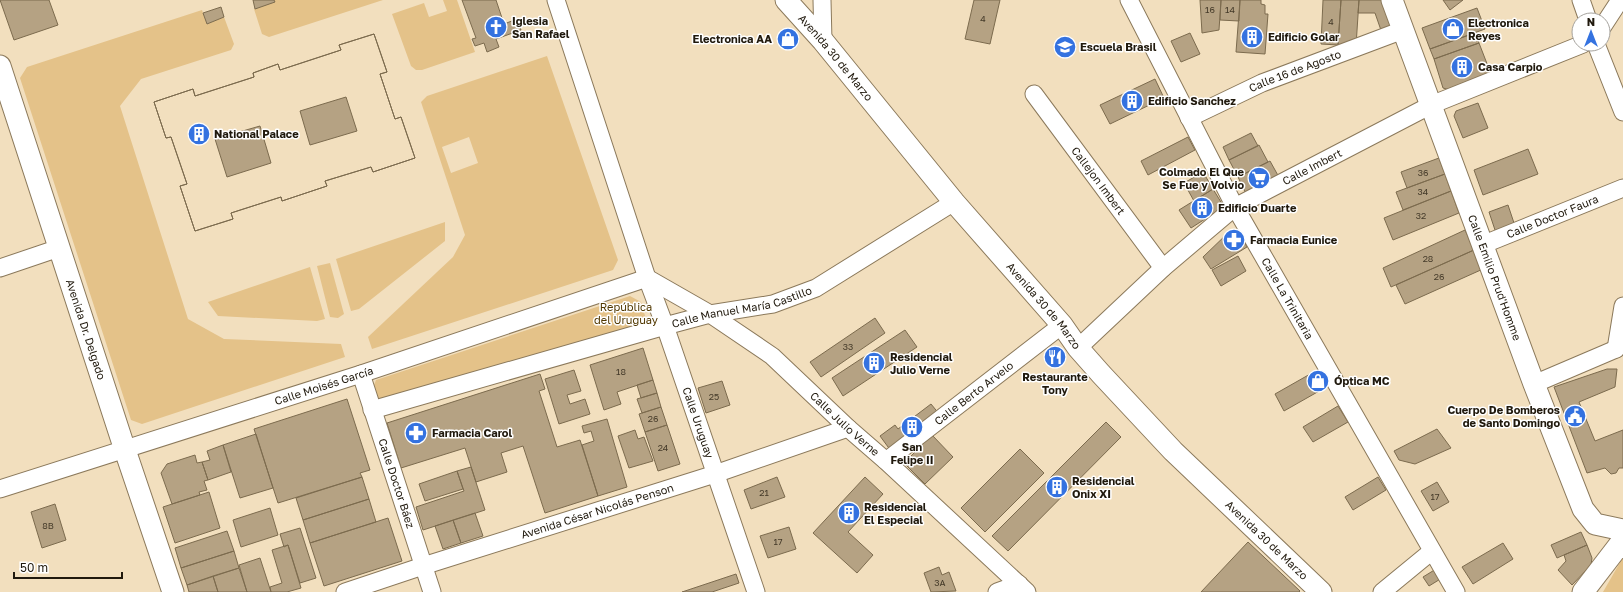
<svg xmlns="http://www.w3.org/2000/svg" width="1623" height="592" font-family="'Golos Text',sans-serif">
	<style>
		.green { fill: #e4c289; fill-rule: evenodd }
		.building { fill: #b5a283; stroke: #7c6b4e; fill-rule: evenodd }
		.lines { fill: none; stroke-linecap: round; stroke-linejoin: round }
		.minor-casing { stroke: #8b795b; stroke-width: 19 }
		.major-casing { stroke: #8b795b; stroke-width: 23 }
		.minor { stroke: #fff; stroke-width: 17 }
		.major { stroke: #fff; stroke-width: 21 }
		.labels { text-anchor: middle; stroke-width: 3; stroke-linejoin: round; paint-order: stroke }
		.number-label { font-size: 9px; fill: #453b2a }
		.poi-label { font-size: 11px; font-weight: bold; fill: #20190d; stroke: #fff; text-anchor: start }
		.street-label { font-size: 11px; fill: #20190d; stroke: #fff }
		.park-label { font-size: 11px; fill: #513800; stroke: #fff }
	</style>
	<rect width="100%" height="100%" fill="#f2dfbe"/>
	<path class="green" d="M274 0H383L269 37 262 34 254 9 274 2Z
		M443 0H457L475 52 422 70H416L411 66 392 14 424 3 429 17 447 11Z
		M202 10 207 24 224 17 234 44 231 50 141 79 120 106 188 319 224 339 341 344 345 357 142 424 131 420 20 78 27 67Z
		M547 56 618 260 613 270 372 349 368 337 453 257 465 235 421 102 427 96ZM469 137 478 163 451 173 442 147Z
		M445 222V241L359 309 351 311 336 259Z
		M330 263 344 314 338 318 330 317 317 266Z
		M310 267 325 319 317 321 218 316 208 302Z
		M630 296 641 302 646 319 642 325 378 400 374 385 376 380Z
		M1622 559H1623V592H1603Z"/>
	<path class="building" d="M0 0H49L58 25 14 40Z
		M253 0H274L275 2 255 9Z
		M462 0H496L504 24 517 19 521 30 496 39 499 47 487 52 484 43 475 46 472 39 476 38Z
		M974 0H1000L990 44 965 39Z
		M1200 0H1221L1219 30 1202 33Z
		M1221 0H1240L1239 21 1220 20Z
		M1240 0H1261V4L1265 5V14H1268L1265 54 1236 52Z
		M1323 0H1341L1338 45 1321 44Z
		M1341 0H1359L1356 46 1338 45Z
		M1359 0H1385L1399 29 1383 36 1375 13H1358Z
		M1443 0H1463L1450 10Z
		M221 7 224 17 207 24 203 13Z
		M1477 8 1485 29 1430 49 1422 28Z
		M1190 33 1200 54 1181 62 1171 41Z
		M1475 33 1479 43 1434 59 1430 49Z
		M374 34 387 72 380 74 395 119 401 117 415 158 373 172 371 167 325 181 327 186 282 201 281 197 231 213 233 219 195 231 180 186 187 184 171 137 166 138 154 102 193 89 195 96 254 77 253 73 278 64 280 70 341 50 339 45ZM346 97 357 131 310 145 300 111ZM260 126 271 163 227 177 215 139Z
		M374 34 387 72 380 74 395 119 401 117 415 158 373 172 371 167 325 181 327 186 282 201 281 197 231 213 233 219 195 231 180 186 187 184 171 137 166 138 154 102 193 89 195 96 254 77 253 73 278 64 280 70 341 50 339 45Z
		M1479 43 1491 74 1450 90 1443 88 1434 59Z
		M1155 79 1164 98 1110 124 1100 105Z
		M1478 103 1488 128 1463 138 1454 116 1456 111Z
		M1251 133 1258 146 1229 160 1223 147Z
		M1188 137 1195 150 1148 175 1141 161Z
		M1259 145 1268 162 1238 177 1229 160Z
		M1528 149 1538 174 1483 195 1474 170Z
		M1439 158 1445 174 1407 188 1401 172Z
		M1270 161 1280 179 1247 196 1238 177Z
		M1203 172 1213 189 1194 201 1184 183Z
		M1445 174 1451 191 1403 210 1396 192Z
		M1213 189 1224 207 1191 228 1179 210Z
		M1451 191 1459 213 1393 240 1384 218Z
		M1508 205 1515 226 1496 233 1489 212Z
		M1235 230 1239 232 1247 247 1211 269 1203 257 1230 231Z
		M1465 230 1474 250 1391 287 1383 268Z
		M1474 250 1483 269 1405 304 1396 285Z
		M1238 256 1246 271 1221 286 1212 270Z
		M875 318 885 333 821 377 810 362Z
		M905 330 917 347 843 396 832 378Z
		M643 348 653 380 617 392 621 404 604 410 590 365Z
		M1319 369 1328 386 1284 411 1275 394Z
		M1607 369H1617L1615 387 1579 402 1595 441 1623 430V468H1619L1616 473 1611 474 1605 468 1587 473 1554 387Z
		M574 370 581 391 567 395 570 404 585 399 590 414 559 424 545 379Z
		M540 374 545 389 539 391 557 447 580 440 598 496 545 513 523 446 501 453 507 472 476 482 465 448 401 468 387 423Z
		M653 380 657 393 641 398 637 385Z
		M722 381 730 405 706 413 698 388Z
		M657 393 661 407 642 413 637 399Z
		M347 399 370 470 360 473 362 477 278 503 254 429Z
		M931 404 940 415 891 451 880 436 895 425 898 429Z
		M1338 406 1348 422 1313 442 1303 427Z
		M661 407 667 425 645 432 639 414Z
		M607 419 627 487 598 496 582 445 594 441 591 431 584 433 582 426Z
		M1106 422 1121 437 1008 551 992 536Z
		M667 425 680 464 658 471 645 432Z
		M1437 429 1451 448 1415 464 1399 460 1394 451Z
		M635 430 638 439 644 437 653 461 629 468 618 436Z
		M256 434 273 488 240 498 223 445Z
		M932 435 953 457 925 484 904 463Z
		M223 445 231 472 208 480 202 462 210 460 207 451Z
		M1020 449 1044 473 985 532 961 508Z
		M195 455 197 463 202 462 208 480 204 481 207 490 199 492 200 495 172 504 161 473 167 464Z
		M471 467 485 510 423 530 416 507 464 491 457 471Z
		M457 471 463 489 425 501 419 484Z
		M362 477 369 499 303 520 296 498Z
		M777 477 785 497 751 509 744 490Z
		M865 477 883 494 848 532 873 555 857 573 813 533Z
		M1378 477 1386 490 1353 510 1345 497Z
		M1437 482 1449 502 1433 511 1421 491Z
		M209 492 220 528 175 543 163 507Z
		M369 499 376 522 310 543 303 520Z
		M55 504 66 540 42 548 31 512Z
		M270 508 278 535 241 547 233 520Z
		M475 513 483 536 461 543 453 520Z
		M388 518 402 561 324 586 310 543Z
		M453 520 461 543 443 549 435 526Z
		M789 527 796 549 768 558 760 536Z
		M300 528 316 578 300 583 288 545 284 547 280 534Z
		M227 531 234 551 181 568 175 548Z
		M1581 532 1587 545 1557 558 1551 545Z
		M1248 542 1300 591 1299 592H1201Z
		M1503 543 1513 559 1473 584 1462 567Z
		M288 545 301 588 287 592H271L270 587 282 583 272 550Z
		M1587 545 1592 558 1591 565 1572 585 1558 570 1566 561 1564 555Z
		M234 551 239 568 187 585 181 568Z
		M260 558 271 592H247L239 565Z
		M939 567 942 575 949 572 956 591 931 592 924 573Z
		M239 568 247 592H218L213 576Z
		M1436 569 1442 578 1429 586 1423 577Z
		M736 574 739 583 712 592H682Z
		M213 576 218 592H189L187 585Z"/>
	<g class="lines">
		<g class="minor-casing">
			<g id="minor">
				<path id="s1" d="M556 0 647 278 665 326 756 592"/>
				<path d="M822 0 823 41"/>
				<path id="s2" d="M1129 0 1235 207 1456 592"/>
				<path d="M1581 0 1588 20"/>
				<path d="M1603 26 1620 0"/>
				<path d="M1596 44 1623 112"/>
				<path id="s3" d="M1034 94 1163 268"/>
				<path id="s4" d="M1189 118 1262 83 1403 30"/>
				<path id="s5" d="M1482 245 1623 188"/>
				<path d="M0 268 59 248"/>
				<path id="s6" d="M647 278 710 314 772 356 848 428 886 461 1027 592"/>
				<path id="s7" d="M1078 348 1163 268 1235 207 1431 105 1583 44"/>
				<path d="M1616 349 1623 306"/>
				<path id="s8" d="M361 374 432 592"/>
				<path d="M1534 384 1616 349"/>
				<path id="s9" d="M372 410 665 326 710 314 773 304 816 288 954 202"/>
				<path id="s10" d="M886 461 1062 325"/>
				<path id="s11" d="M0 489 361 374 647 278"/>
				<path id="s12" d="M345 592 423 566 715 474 848 428"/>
				<path d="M997 592 1019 584"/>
				<path d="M1382 592 1432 551"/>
			</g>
		</g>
		<g class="major-casing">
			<g id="major">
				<path id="s13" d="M786 0 823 41 954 202 1062 325 1078 348 1101 374 1173 451 1321 592"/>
				<path id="s14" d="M1392 0 1534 384 1583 509 1595 524 1623 530"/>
				<path id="s15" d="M0 66 125 450 173 592"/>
				<path d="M1583 592 1623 540"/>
			</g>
		</g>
		<use href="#minor" class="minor"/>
		<use href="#major" class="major"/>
	</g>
	<defs>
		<g id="church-disc" transform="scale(1.15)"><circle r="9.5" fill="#3472e0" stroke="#fff"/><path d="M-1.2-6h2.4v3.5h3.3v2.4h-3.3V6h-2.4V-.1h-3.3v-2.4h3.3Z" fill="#fff"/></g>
		<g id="shop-disc" transform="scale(1.15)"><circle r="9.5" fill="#3472e0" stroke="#fff"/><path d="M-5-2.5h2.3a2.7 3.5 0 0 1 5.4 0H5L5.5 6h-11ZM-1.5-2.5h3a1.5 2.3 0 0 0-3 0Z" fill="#fff"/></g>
		<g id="building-disc" transform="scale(1.15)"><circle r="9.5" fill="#3472e0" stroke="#fff"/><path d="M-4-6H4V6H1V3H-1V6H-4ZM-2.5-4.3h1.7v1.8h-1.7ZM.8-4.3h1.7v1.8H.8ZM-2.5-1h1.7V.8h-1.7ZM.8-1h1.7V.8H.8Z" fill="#fff"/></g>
		<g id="school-disc" transform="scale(1.15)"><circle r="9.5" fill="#3472e0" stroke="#fff"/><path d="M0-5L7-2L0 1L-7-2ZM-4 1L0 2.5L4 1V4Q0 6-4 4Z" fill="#fff"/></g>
		<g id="supermarket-disc" transform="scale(1.15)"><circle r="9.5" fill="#3472e0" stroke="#fff"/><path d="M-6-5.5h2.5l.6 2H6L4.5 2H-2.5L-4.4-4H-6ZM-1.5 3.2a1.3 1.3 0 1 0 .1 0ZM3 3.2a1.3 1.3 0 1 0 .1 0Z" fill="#fff"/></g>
		<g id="pharmacy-disc" transform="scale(1.15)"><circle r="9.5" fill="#3472e0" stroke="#fff"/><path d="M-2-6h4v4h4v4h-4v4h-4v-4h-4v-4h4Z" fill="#fff"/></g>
		<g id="restaurant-disc" transform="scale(1.15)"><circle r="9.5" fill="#3472e0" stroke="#fff"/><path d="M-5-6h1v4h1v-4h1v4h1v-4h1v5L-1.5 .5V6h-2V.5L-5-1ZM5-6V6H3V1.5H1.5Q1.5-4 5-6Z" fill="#fff"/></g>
		<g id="civic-disc" transform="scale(1.15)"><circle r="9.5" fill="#3472e0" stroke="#fff"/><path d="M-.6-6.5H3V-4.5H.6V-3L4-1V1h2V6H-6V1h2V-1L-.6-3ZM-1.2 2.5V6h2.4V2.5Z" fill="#fff"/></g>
	</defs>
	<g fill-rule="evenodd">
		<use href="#church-disc" x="496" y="27"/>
		<use href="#shop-disc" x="1453" y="29"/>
		<use href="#building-disc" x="1252" y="37"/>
		<use href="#shop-disc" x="788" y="39"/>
		<use href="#school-disc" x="1065" y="47"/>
		<use href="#building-disc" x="1462" y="67"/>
		<use href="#building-disc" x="1132" y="101"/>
		<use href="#building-disc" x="199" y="134"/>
		<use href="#supermarket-disc" x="1259" y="178"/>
		<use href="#building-disc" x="1202" y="208"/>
		<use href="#pharmacy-disc" x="1234" y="240"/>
		<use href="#restaurant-disc" x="1055" y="357"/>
		<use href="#building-disc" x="874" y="363"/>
		<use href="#shop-disc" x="1318" y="381"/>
		<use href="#civic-disc" x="1575" y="416"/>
		<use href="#building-disc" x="912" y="427"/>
		<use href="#pharmacy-disc" x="416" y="433"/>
		<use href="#building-disc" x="1057" y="487"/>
		<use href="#building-disc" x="849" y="513"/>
	</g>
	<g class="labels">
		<g class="number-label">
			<text x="1210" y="13">16</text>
			<text x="1230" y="13">14</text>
			<text x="983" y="22">4</text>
			<text x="1331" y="25">4</text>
			<text x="1423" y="176">36</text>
			<text x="1423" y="195">34</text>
			<text x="1421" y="219">32</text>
			<text x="1428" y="262">28</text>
			<text x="1439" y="280">26</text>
			<text x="848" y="350">33</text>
			<text x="621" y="375">18</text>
			<text x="714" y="400">25</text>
			<text x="653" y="422">26</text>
			<text x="663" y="451">24</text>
			<text x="764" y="496">21</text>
			<text x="1435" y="500">17</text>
			<text x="48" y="529">8B</text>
			<text x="778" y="545">17</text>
			<text x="940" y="586">3A</text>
		</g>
		<g class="poi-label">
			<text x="512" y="25">Iglesia<tspan x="512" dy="13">San Rafael</tspan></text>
			<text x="1468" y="27">Electronica<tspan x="1468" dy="13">Reyes</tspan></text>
			<text x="1268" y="41">Edificio Golar</text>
			<text x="772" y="43" text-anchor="end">Electronica AA</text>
			<text x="1080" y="51">Escuela Brasil</text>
			<text x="1478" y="71">Casa Carpio</text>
			<text x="1148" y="105">Edificio Sanchez</text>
			<text x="214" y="138">National Palace</text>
			<text x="1244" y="176" text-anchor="end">Colmado El Que<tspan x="1244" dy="13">Se Fue y Volvio</tspan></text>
			<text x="1218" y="212">Edificio Duarte</text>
			<text x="1250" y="244">Farmacia Eunice</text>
			<text x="890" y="361">Residencial<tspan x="890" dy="13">Julio Verne</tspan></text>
			<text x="1055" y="381" text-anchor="middle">Restaurante<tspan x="1055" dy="13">Tony</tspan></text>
			<text x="1334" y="385">Óptica MC</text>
			<text x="1560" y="414" text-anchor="end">Cuerpo De Bomberos<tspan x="1560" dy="13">de Santo Domingo</tspan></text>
			<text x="432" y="437">Farmacia Carol</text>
			<text x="912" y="451" text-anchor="middle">San<tspan x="912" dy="13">Felipe II</tspan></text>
			<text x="1072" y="485">Residencial<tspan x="1072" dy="13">Onix XI</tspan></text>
			<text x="864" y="511">Residencial<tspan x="864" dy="13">El Especial</tspan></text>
		</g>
		<g class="street-label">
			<text dy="4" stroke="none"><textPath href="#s13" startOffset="76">Avenida 30 de Marzo</textPath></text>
			<text dy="4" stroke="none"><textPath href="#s4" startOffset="116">Calle 16 de Agosto</textPath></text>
			<text dy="4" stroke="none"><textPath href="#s7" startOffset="298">Calle Imbert</textPath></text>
			<text dy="4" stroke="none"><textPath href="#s3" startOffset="108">Callejon Imbert</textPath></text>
			<text dy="4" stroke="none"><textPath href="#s5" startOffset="76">Calle Doctor Faura</textPath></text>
			<text dy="4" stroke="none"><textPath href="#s14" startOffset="296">Calle Emilio Prud'Homme</textPath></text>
			<text dy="4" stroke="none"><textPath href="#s2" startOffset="338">Calle La Trinitaria</textPath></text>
			<text dy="4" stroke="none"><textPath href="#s13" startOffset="400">Avenida 30 de Marzo</textPath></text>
			<text dy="4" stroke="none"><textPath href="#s9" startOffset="384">Calle Manuel María Castillo</textPath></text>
			<text dy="4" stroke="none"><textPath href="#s15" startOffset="277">Avenida Dr. Delgado</textPath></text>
			<text dy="4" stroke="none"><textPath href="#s11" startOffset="340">Calle Moisés García</textPath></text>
			<text dy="4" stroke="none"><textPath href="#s10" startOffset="111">Calle Berto Arvelo</textPath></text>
			<text dy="4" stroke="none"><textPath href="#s1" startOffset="446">Calle Uruguay</textPath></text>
			<text dy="4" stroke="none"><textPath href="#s6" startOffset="247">Calle Julio Verne</textPath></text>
			<text dy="4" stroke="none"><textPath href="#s8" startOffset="115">Calle Doctor Báez</textPath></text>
			<text dy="4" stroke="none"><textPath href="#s12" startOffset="265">Avenida César Nicolás Penson</textPath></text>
			<text dy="4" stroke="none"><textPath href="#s13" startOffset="724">Avenida 30 de Marzo</textPath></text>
		</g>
		<g class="park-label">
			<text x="626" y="311">República<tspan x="626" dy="13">del Uruguay</tspan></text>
		</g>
	</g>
	<g transform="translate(1591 32)"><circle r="19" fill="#ffffff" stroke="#a6a39e"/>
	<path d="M0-3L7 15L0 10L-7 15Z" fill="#3472e0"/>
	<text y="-6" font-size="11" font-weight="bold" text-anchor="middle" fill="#20190d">N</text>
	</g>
	<path d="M14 572v6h108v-6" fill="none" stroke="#20190d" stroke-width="2"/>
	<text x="20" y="572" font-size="12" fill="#20190d" stroke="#ffffff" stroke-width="3" paint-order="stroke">50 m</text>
</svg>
